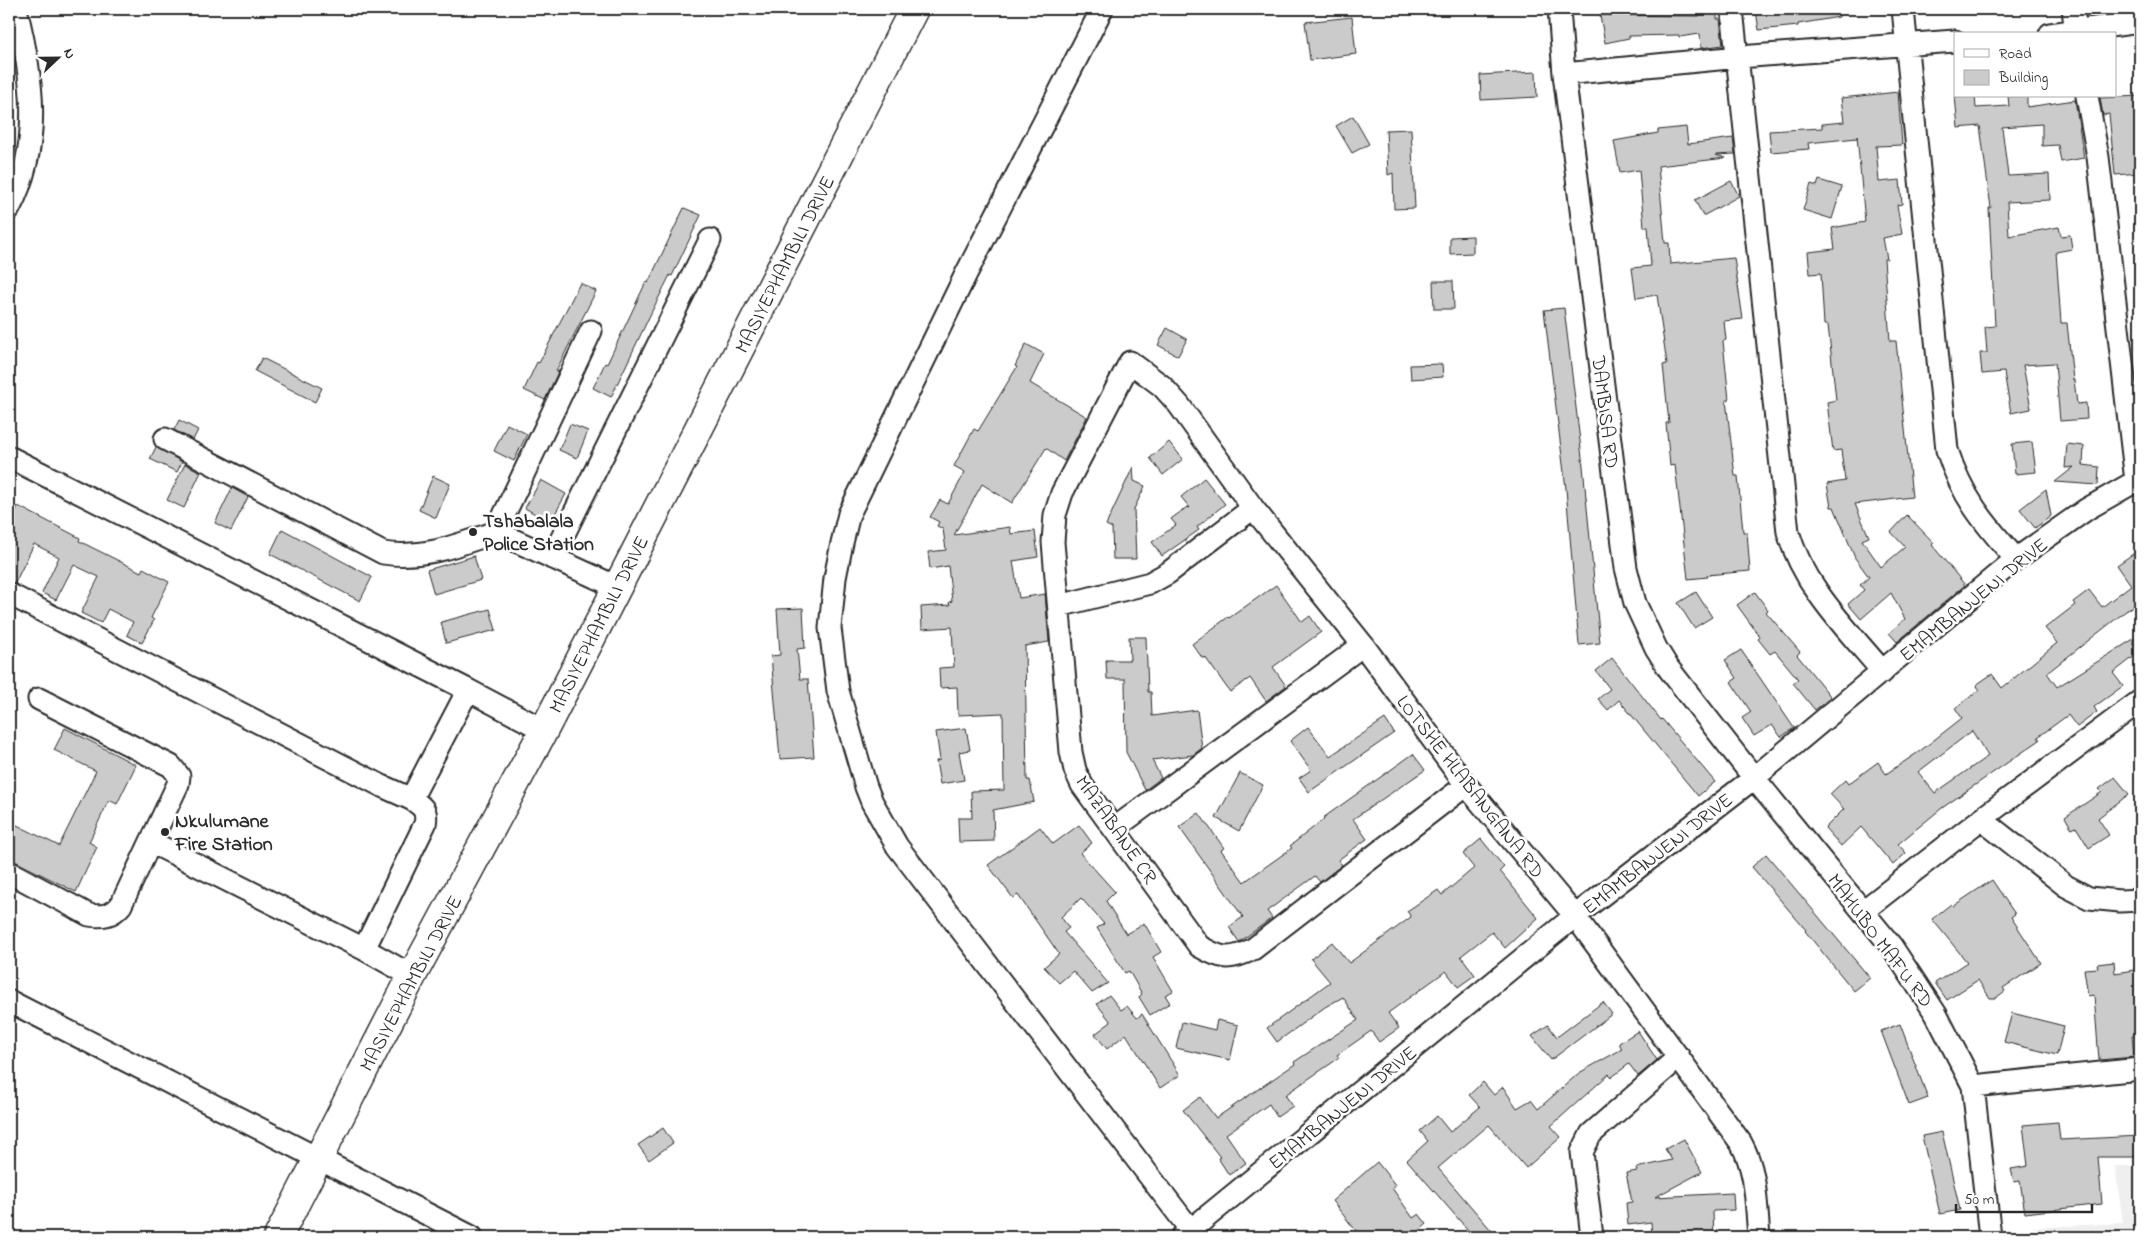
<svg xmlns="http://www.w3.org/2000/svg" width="2149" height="1246" font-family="'Indie Flower',sans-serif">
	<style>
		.built { fill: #efefef }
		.building { fill: #cbcbcb; stroke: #2b2b2b; fill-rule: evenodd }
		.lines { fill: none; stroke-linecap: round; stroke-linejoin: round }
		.minor-casing { stroke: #2b2b2b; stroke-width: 25 }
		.major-casing { stroke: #2b2b2b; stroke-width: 31 }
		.minor { stroke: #fff; stroke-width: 21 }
		.major { stroke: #fff; stroke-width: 28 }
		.poi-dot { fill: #2b2b2b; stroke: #fff; stroke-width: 2 }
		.labels { text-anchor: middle; stroke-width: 5; stroke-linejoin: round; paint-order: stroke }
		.street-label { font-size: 20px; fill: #2b2b2b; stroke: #fff }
		.poi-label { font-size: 20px; font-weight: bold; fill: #2b2b2b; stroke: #fff; text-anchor: start }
	</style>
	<rect width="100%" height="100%" fill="#fff"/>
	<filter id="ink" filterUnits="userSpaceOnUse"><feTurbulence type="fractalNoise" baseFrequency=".02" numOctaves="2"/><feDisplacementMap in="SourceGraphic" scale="10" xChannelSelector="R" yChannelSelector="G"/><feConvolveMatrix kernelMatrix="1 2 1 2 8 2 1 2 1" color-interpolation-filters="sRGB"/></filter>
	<g filter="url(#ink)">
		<path class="built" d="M2115 1166H2140V1237H2008L2006 1229 2123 1223Z"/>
		<path class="building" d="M1699 9H1717V19H1720L1723 45 1701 48 1700 34 1679 37V35L1629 36V38L1605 43 1600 15 1699 16Z
			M1772 9H1838L1839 17 1798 24V26L1759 30 1756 11Z
			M1352 17 1356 54 1310 60 1305 22Z
			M1536 72 1537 97 1481 100 1480 75Z
			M1898 92 1902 145 1876 146 1879 182 1900 180 1902 204 1897 205 1902 234 1883 238 1887 259H1884L1890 341H1896L1912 497 1855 504 1869 537 1862 540 1881 567 1905 547 1891 532 1907 515 1934 543 1932 545 1965 585 1897 642 1889 633 1905 619 1891 593 1861 619 1848 604 1864 590 1860 585 1869 577 1855 558 1834 507H1831L1827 484 1845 481 1841 450 1833 451 1827 402 1836 400 1828 325H1824L1821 273 1810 274 1808 252 1835 249 1832 228 1865 222 1857 136V138L1808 143 1809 149 1771 152 1769 131 1822 128V124L1844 122 1841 98Z
			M1955 96H1975L1976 108 2009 106 2008 96H2027V107L2075 100 2084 158 2061 162 2058 145 2042 146V124L2002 127 2008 176 2049 174 2050 200 2007 202 2009 236 2059 227 2061 236 2070 235 2072 249 2056 252 2061 323H2067L2073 380H2074L2077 404 2086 403 2087 419 2060 421 2055 363 2023 365 2031 409 2011 413 2004 372 1982 374 1980 353H1987L1985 327 1995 326 1989 208H1991L1980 126 1958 128Z
			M2140 96V116H2136L2140 173 2115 175 2109 114 2103 115 2100 98Z
			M1353 116 1369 144 1352 153 1336 126Z
			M1686 127 1688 144 1733 138 1735 154 1716 155 1726 158 1658 166 1665 243H1669L1670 264 1734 258 1743 319 1724 321 1726 340 1723 341 1729 400H1726L1735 476H1738L1743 532H1747L1750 571 1707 575 1708 577 1688 579 1675 465 1670 466 1666 423H1669L1663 365 1667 364 1657 295 1636 298 1632 268 1651 266 1648 226 1644 227 1639 170 1620 173 1614 141 1658 133V130Z
			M1411 129 1415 208 1394 209 1393 173 1388 175 1386 130Z
			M1819 180 1842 187 1832 219 1803 210 1811 184 1817 186Z
			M1731 181 1739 196 1703 216 1695 200Z
			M684 208 701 215 672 276 670 275 652 311 611 397 593 388 605 363 607 364 646 282 648 283Z
			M1473 236V253L1450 254V237Z
			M1433 281H1453L1454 309H1434Z
			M580 283 596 291 556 371 558 372 545 400 524 390 537 362 539 363Z
			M1564 308 1583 466 1600 643 1579 645 1566 489 1544 310Z
			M1167 328 1187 339 1178 356 1158 345Z
			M1026 344 1044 354 1030 383 1087 417 1064 461 1046 448 1012 503 982 484 954 535 1010 527 1011 534 1035 531 1038 557 1013 561 1019 598 1045 594 1049 642 1025 646 1027 780H1030L1034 802 993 810 994 841 959 842 958 818H972L971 791 1004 790 1003 713 958 715 957 687 940 688 939 668 954 667 952 627 922 629 921 607 950 605 949 602 952 601 948 566 930 569 928 552 946 550 943 529 937 526 939 522 930 517 940 500 948 504 965 472 954 466 974 429 978 431 1017 367 1015 366Z
			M262 358 322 388 315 402 255 371Z
			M1442 364 1443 377 1411 379 1410 365Z
			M179 420 198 430 193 440 174 430Z
			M507 424 527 434 514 461 494 451Z
			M570 424 588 431 577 458 559 450Z
			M1169 442 1183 459 1163 475 1150 458Z
			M2032 442 2036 472 2015 474 2012 444Z
			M2067 444 2084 446 2083 465 2099 467 2098 485 2055 482 2074 467 2065 468Z
			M156 447 182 462 177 472 150 459Z
			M185 464 201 472 184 508 167 500Z
			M1133 467 1134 481 1145 486 1134 509 1136 559H1113L1112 528 1106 525Z
			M433 476 450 484 436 518 419 510Z
			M1204 478 1225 504 1197 527 1199 530 1162 556 1152 542 1176 525 1171 519 1187 507 1190 508 1181 497Z
			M541 480 566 494 550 523 525 508Z
			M232 488 248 497 231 531 215 523Z
			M2046 489 2051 516 2035 528 2020 509Z
			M18 506 80 538 79 541 141 572 143 568 169 582 151 618 154 620 142 643 127 635 133 622 108 609 101 623 81 613 99 577 74 565 56 600 42 593 59 557 34 544 15 583 9 582V546L15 533 9 530V524Z
			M282 529 372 577 360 601 270 554Z
			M2140 549V600L2047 673 2057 687 2140 635V652L2113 673 2123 686 2094 707 2097 712 2077 727 2068 715 2038 737 2040 740 1942 808 1898 844 1906 853 1893 865 1861 827 1841 846 1825 828 1844 809 1830 794 1845 780 1848 784 1878 762 1886 774 1920 751 1962 718 1955 708 1980 690 1976 685 1992 674 2002 688 2057 643 2045 628 2075 605 2073 602 2089 590 2102 607 2131 585 2117 565ZM1972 731 1988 756 1935 793 1918 772Z
			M474 556 481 580 434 594 427 570Z
			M1276 585 1302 622 1310 616 1321 632 1273 667 1286 686 1266 701 1250 678 1230 692 1205 657 1203 659 1192 644 1228 617 1229 618Z
			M1696 592 1712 617 1694 628 1678 603Z
			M1755 592 1768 610 1766 612 1800 652 1797 655 1831 697 1815 710 1793 683 1798 679 1775 651 1770 654 1758 639 1760 637 1737 605Z
			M803 608 805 648 797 649 800 679H808L814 757 780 759 771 656 780 655 777 609Z
			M490 609 496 630 446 643 441 622Z
			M1129 637H1146L1148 692H1151L1152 716 1197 710 1202 748 1193 755 1152 760 1161 778 1145 790 1126 752 1125 679H1107L1106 660H1130Z
			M1741 650 1794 728 1781 737 1772 725 1754 736 1742 718 1751 712 1731 682 1737 678 1725 660Z
			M1612 658 1661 720 1662 719 1715 782 1698 796 1619 700 1608 710 1598 699 1610 689 1596 671Z
			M1385 719 1394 733 1309 792 1299 778 1311 770 1290 741 1308 727 1330 756Z
			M65 728 136 765 117 804 109 800 89 842 97 847 76 892 9 858V821L59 846 96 771 54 750Z
			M966 728 970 750 959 752 964 780 940 784 936 761 940 760 936 732Z
			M1413 754 1425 770 1353 819 1367 839 1338 860 1342 865 1320 882 1315 876 1267 911 1272 918 1239 942 1229 927 1243 917 1179 827 1199 813 1224 848 1221 850 1244 882 1292 848 1290 846 1324 819 1323 818Z
			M1240 773 1263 785 1239 831 1216 818Z
			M2115 777 2129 794 2098 818 2109 835 2089 848 2076 827 2072 829 2065 817 2102 792 2099 789Z
			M1079 825 1092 843 1080 853 1115 892 1106 901 1126 934 1144 923 1161 952 1153 957 1173 991 1165 995 1170 1003 1150 1015 1139 997 1142 994 1129 971 1125 973 1097 928 1104 924 1081 898 1061 917 1069 928 1064 932 1108 983 1092 993 1073 971 1059 983 1044 967 1059 954 1018 895 1013 898 988 865 1040 827 1053 844Z
			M1481 839 1504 867 1500 871 1538 918 1505 948 1492 932 1461 956 1475 975 1458 987 1446 971 1388 1013 1399 1028 1379 1042 1371 1031 1337 1055 1339 1058 1285 1095 1293 1106 1277 1117 1269 1104 1226 1134 1246 1163 1229 1175 1218 1158 1220 1157 1183 1110 1200 1097 1216 1118 1295 1064 1294 1062 1358 1020 1343 997 1325 1007 1277 1042 1267 1028 1330 982 1311 959 1332 942 1349 963 1411 917 1407 911 1438 890 1442 895 1474 868 1463 854Z
			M1766 854 1870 978 1854 991 1805 931 1806 930 1752 867Z
			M1992 880 2015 914 2011 917 2041 963 2003 988 2005 991 1996 998H1990L1978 980 1947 1000 1935 983 1967 962 1932 919 1951 904 1953 906Z
			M2114 962 2115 973 2140 969V1035H2132L2134 1057 2099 1060 2094 995 2088 996 2084 969 2098 968 2097 964Z
			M1109 995 1121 1010 1127 1006 1137 1018 1142 1014 1180 1075 1160 1088 1126 1034 1107 1049 1095 1034 1111 1022 1097 1004Z
			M1603 1002 1612 1014 1551 1060 1532 1036 1548 1025 1557 1037Z
			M2012 1013 2064 1026 2057 1055 2004 1042Z
			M1217 1020 1238 1025 1230 1060 1176 1048 1182 1022 1215 1030Z
			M1900 1024 1928 1098 1909 1105 1881 1031Z
			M1638 1031 1657 1060 1638 1076 1629 1064 1612 1077 1609 1074 1551 1126 1561 1137 1526 1168 1489 1125 1438 1168 1497 1237H1474L1407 1160 1428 1141 1420 1131 1437 1116 1450 1132 1480 1107 1469 1095 1483 1082 1494 1095 1503 1087 1517 1108 1531 1100 1538 1109 1579 1073 1622 1049 1619 1043Z
			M2058 1122 2060 1140 2140 1136V1157H2098L2102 1204 2025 1213 2020 1181 2014 1182 2011 1169 2028 1166 2023 1125Z
			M663 1128 673 1143 649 1160 638 1145Z
			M1942 1132 1960 1210 1940 1214 1922 1136Z
			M1684 1139 1702 1172 1655 1197 1733 1193 1734 1210 1713 1211 1714 1237H1652L1651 1222 1628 1225 1626 1203 1632 1202 1626 1173 1637 1171 1636 1168 1672 1160 1665 1149Z
			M1377 1162 1396 1186 1392 1188 1413 1218 1419 1214 1427 1224 1412 1237H1361L1332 1201Z"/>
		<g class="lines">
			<g class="minor-casing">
				<path id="minor" d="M1102 9 966 274 849 514 842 543 835 578 830 628 838 691 866 787 872 802 897 846 1196 1237
					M1559 9 1564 74 1626 568 1635 603 1656 648 1669 669 1754 778 1892 947 1936 1014 1973 1086 1990 1237
					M1732 9 1788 532C1804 587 1847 629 1883 672
					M1903 9 1947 450C1962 497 1984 523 2016 559
					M2073 9 2076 34
					M2050 34 2140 22
					M1564 74 1739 57 1955 41
					M2087 96 2098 157 2136 481
					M9 209C43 144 33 77 16 9
					M165 439 383 553C425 559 457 545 496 532L617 587
					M9 457 468 690 411 799 382 786 9 594
					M496 532 591 331
					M552 558 710 240
					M1059 606 1150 583 1168 573 1253 508
					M468 690 544 730
					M1466 785 1253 949C1230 961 1221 959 1199 946L1082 785 1075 770 1071 752 1053 542 1055 515 1062 493 1130 362 1162 386 1179 405 1253 508 1363 645 1466 785 1575 916 1741 1143C1757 1171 1756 1205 1759 1237
					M1981 819 2066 886 2089 898 2120 901 2140 900
					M1115 828 1363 645
					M151 842 364 949 412 976
					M9 872 89 915C102 917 112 916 121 905L178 784 179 776 171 766 39 699
					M1863 911 1981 819 2140 701
					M364 949 425 824C428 810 422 806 411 799
					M9 1001 472 1237
					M1973 1086 2140 1069
					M1182 1237 1575 916 1754 778 2016 559 2087 509 2136 481H2140
					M1592 1237 1582 1152 1591 1134 1679 1057"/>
			</g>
			<g class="major-casing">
				<path id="major" d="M278 1237 412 976 544 730 914 9"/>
			</g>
			<use href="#minor" class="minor"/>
			<use href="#major" class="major"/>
		</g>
	</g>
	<g class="poi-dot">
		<circle cx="473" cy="532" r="5"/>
		<circle cx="165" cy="832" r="5"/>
	</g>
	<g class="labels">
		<g class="street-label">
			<text transform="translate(784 264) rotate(-63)" y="7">MASIYEPHAMBILI DRIVE</text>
			<text transform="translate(1606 412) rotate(83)" y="7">DAMBISA RD</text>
			<text transform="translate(1973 599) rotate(-39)" y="7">EMAMBANJENI DRIVE</text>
			<text transform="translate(598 624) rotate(-63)" y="7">MASIYEPHAMBILI DRIVE</text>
			<text transform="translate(1471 786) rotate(52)" y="7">LOTSHE HLABANGANA RD</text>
			<text transform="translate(1117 829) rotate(55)" y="7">MAZABANE CR</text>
			<text transform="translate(1657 853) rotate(-38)" y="7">EMAMBANJENI DRIVE</text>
			<text transform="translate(1881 940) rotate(53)" y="7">MAHUBO MAFU RD</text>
			<text transform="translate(410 983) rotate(-62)" y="7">MASIYEPHAMBILI DRIVE</text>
			<text transform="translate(1342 1107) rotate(-39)" y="7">EMAMBANJENI DRIVE</text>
		</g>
		<g class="poi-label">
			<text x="483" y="527">Tshabalala<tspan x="483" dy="23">Police Station</tspan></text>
			<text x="175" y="827">Nkulumane<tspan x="175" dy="23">Fire Station</tspan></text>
		</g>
	</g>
	<rect width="2149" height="1246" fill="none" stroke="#fff" stroke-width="30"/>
	<rect x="15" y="15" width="2119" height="1216" fill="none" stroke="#2b2b2b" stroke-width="2" filter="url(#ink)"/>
	<rect x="1954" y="32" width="162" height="65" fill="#ffffff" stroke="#aaaaaa"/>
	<rect x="1964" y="49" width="25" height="8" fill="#ffffff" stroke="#aaaaaa"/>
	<text x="1999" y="58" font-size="15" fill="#2b2b2b">Road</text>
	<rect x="1964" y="70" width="25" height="15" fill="#cbcbcb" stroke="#aaaaaa"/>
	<text x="1999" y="82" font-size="15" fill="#2b2b2b">Building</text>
	<g transform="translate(58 58) rotate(68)" stroke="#ffffff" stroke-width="4" paint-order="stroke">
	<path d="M0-4L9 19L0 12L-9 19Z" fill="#2b2b2b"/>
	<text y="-8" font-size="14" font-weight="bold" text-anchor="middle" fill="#2b2b2b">N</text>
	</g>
	<path d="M1956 1204v8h136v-8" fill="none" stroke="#2b2b2b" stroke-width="2.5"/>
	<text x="1964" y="1204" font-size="15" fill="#2b2b2b" stroke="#ffffff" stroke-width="4" paint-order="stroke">50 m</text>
</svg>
